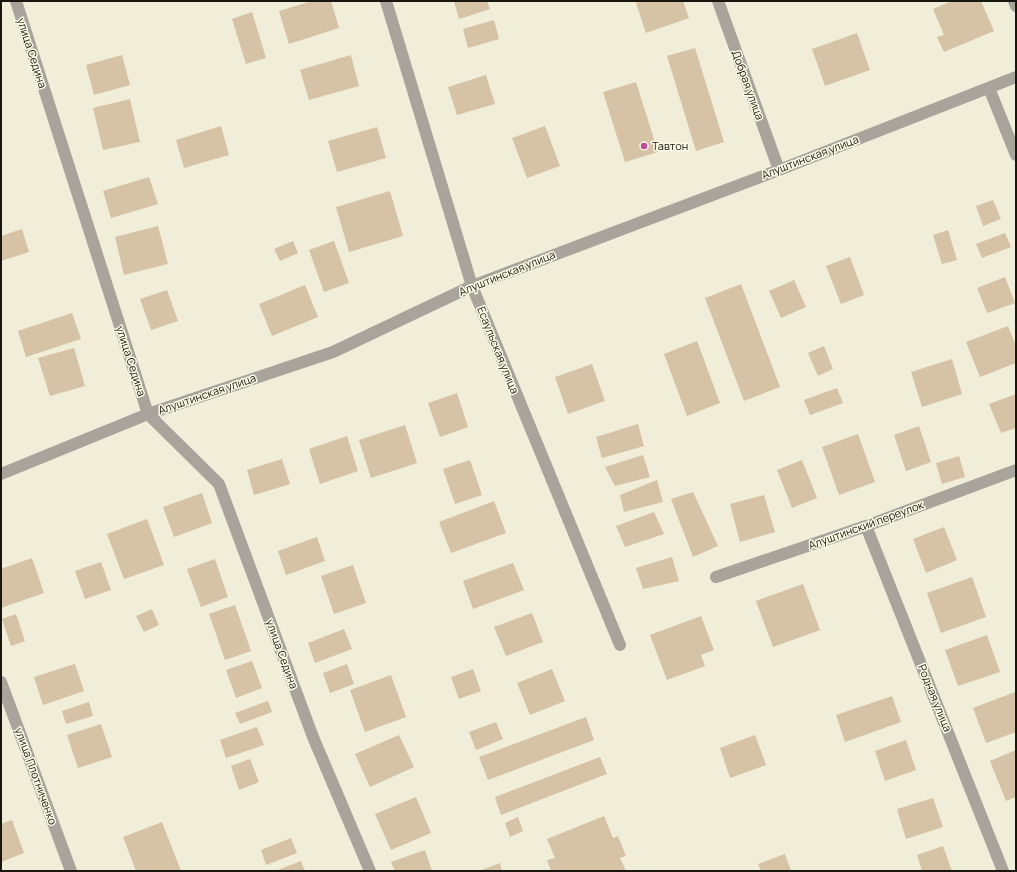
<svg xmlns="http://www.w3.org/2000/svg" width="1017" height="872" font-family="Manrope,sans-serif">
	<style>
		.building { fill: #d6c2a5 }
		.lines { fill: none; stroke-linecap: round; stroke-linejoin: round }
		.street { stroke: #a8a39b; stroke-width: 12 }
		.poi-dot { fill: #c14aa1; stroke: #fdfae5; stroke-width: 1.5 }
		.labels { text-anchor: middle; stroke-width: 3; stroke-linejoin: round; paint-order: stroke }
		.street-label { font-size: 11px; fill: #18170f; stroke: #fdfae5 }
		.poi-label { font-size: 11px; fill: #18170f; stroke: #fdfae5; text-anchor: start }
	</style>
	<rect width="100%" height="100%" fill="#f0edd8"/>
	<path class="building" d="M312 1H331L339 28 289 44 279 11Z
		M454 1H487L490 9 459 19Z
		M642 1H683L689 18 646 33 636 3Z
		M952 1H981L994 31 944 52 937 37 944 35 933 9Z
		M252 12 266 58 246 64 232 19Z
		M494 20 499 39 468 48 463 29Z
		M857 33 870 70 825 86 812 49Z
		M695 48 724 142 696 151 667 56Z
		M122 55 130 85 94 95 86 65Z
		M351 55 359 86 309 100 300 70Z
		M486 75 495 104 457 115 448 87Z
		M636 82 658 152 625 162 603 92Z
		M130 99 140 142 103 150 93 108Z
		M221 126 229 155 184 168 176 140Z
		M545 126 560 166 527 178 512 138Z
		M377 127 386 158 337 172 328 141Z
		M149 177 158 204 111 218 103 191Z
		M390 191 403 236 349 252 336 207Z
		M993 200 1001 219 983 226 976 206Z
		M158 226 168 264 124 275 115 237Z
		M22 229 29 252 1 261V236Z
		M948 230 957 260 942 264 933 235Z
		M1005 233 1011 247 982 258 976 244Z
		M293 241 298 253 280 261 274 249Z
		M334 241 349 283 324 292 309 250Z
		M850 257 864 295 841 304 826 266Z
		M1005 277 1015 303 987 313 977 288Z
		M794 280 806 307 781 318 769 291Z
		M741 284 780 387 744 401 705 298Z
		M305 285 318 317 272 336 259 304Z
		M167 290 178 321 151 330 140 299Z
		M72 313 81 339 26 357 18 331Z
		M1008 326 1016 346V363L980 377 966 342Z
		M697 341 720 403 687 416 664 354Z
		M824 346 833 369 818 376 808 353Z
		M74 348 85 386 50 396 38 358Z
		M952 359 962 394 922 407 911 372Z
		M592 364 605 401 568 414 555 377Z
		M837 388 843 403 810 415 804 400Z
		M457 393 468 427 440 437 428 403Z
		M1016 394V428L1001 433 989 404Z
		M638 424 644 446 602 458 596 437Z
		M405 425 417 463 371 478 359 440Z
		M919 426 931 462 906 471 894 435Z
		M858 434 875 482 839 495 822 447Z
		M347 436 358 471 320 484 309 449Z
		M643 455 650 477 615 486 605 467Z
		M959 456 965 477 942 484 936 463Z
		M282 459 290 484 254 495 247 470Z
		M470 460 482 495 455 504 443 469Z
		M802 460 817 498 792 508 777 470Z
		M657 480 663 502 624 512 620 495Z
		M693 492 718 546 693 557 671 499Z
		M202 493 212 523 174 537 163 507Z
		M764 495 775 532 740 542 730 504Z
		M494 501 506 533 451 553 439 522Z
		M654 512 664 534 625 547 616 526Z
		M147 519 164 565 124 579 107 534Z
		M944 527 957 560 926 573 913 539Z
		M317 537 325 561 286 575 278 551Z
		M672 557 679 581 643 589 636 568Z
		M32 558 44 593 1 608V569Z
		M215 559 228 597 201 607 187 569Z
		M101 562 111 590 85 599 75 571Z
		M513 563 524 590 473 609 463 581Z
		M353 565 366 603 334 614 321 576Z
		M972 577 986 617 941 633 927 593Z
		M803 584 820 630 773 647 756 601Z
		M235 605 251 651 225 660 209 614Z
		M152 609 159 625 144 632 136 616Z
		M532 613 543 642 506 656 494 627Z
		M16 614 25 641 11 646 2 619Z
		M701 616 714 650 701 655 705 666 667 680 650 635Z
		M344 629 352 649 315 663 308 643Z
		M987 635 1000 672 958 686 945 650Z
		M252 661 262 688 236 698 226 670Z
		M75 664 84 691 43 705 34 677Z
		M347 664 354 684 330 693 323 673Z
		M473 669 481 691 459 699 451 677Z
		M552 669 565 701 530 715 517 683Z
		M391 675 406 717 365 732 350 690Z
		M1015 692 1016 695V732L986 743 973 708Z
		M892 696 901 722 845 742 836 715Z
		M268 701 272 712 240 724 235 713Z
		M89 702 93 716 66 724 62 711Z
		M586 717 594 740 488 780 479 757Z
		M496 722 503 739 476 750 469 732Z
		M101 724 112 757 78 768 67 735Z
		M257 727 264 745 226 758 220 740Z
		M399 735 414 767 370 787 355 754Z
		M755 735 766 765 730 778 720 748Z
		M906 740 916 770 885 781 875 751Z
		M1016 750V797L1006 801 990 761Z
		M600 757 607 774 501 815 495 797Z
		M250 759 259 782 239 790 231 766Z
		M416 797 431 833 391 850 375 814Z
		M933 798 943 827 906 839 897 809Z
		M604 816 613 838 618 836 626 856 620 858 626 871H551L547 860 555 858 547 839Z
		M518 817 523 831 510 837 505 823Z
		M12 820 24 853 1 862V824Z
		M162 822 181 871H136L123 837Z
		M291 838 297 853 266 865 261 850Z
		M943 846 952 871H922L917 855Z
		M425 850 432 871H395L391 862Z
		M785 854 791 871H761L758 864Z
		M301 861 305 871H275Z
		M500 863 502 871H479Z"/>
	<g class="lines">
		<path class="street" d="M16 1 148 414 219 484 313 737 370 871
			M386 1 472 286 620 645
			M718 1 779 170
			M1014 1 1016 6
			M989 88 1016 155
			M1 474 148 414 333 352 472 286 779 170 1016 77
			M866 526 1003 871
			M716 577 866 526 1016 470
			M1 682 71 871"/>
	</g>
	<circle class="poi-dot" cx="644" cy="146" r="4"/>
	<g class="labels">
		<g class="street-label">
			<text transform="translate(32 53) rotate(72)" y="4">улица Седина</text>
			<text transform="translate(748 85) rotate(70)" y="4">Добрая улица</text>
			<text transform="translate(810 157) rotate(-21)" y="4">Алуштинская улица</text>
			<text transform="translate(507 273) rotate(-22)" y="4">Алуштинская улица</text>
			<text transform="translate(498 350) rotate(68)" y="4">Есаульская улица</text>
			<text transform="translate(131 361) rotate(72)" y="4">улица Седина</text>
			<text transform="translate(207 394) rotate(-19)" y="4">Алуштинская улица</text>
			<text transform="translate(866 525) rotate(-20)" y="4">Алуштинский переулок</text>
			<text transform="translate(282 654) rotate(70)" y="4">улица Седина</text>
			<text transform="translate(935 698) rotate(68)" y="4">Родная улица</text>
			<text transform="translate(36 776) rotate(70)" y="4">улица Плотниченко</text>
		</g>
		<g class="poi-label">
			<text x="652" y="150">Тавтон</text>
		</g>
	</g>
	<rect width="1017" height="872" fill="none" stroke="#18170f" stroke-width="4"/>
</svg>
